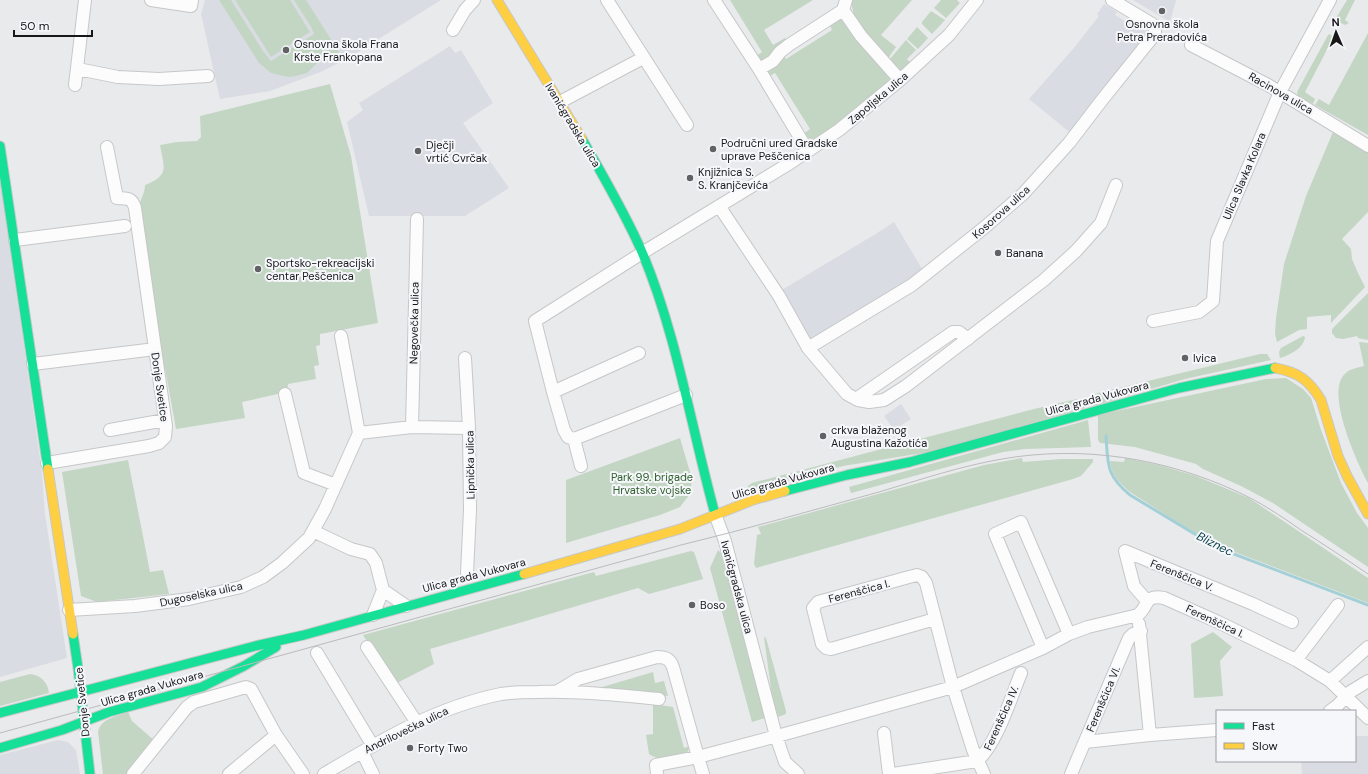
<svg xmlns="http://www.w3.org/2000/svg" width="1368" height="774" font-family="'DM Sans',sans-serif">
	<style>
		.built { fill: #dadce3 }
		.green { fill: #c3d5c3 }
		.lines { fill: none; stroke-linecap: round; stroke-linejoin: round }
		.stream { stroke: #a3d0d6; stroke-width: 3 }
		.street-casing { stroke: #c6c7c8; stroke-width: 14 }
		.fast-casing { stroke: #c6c7c8; stroke-width: 11 }
		.slow-casing { stroke: #c6c7c8; stroke-width: 11 }
		.street { stroke: #fcfcfc; stroke-width: 12 }
		.fast { stroke: #16e098; stroke-width: 9 }
		.slow { stroke: #ffcf43; stroke-width: 9 }
		.tram { stroke: #bbbbbc; stroke-width: 1 }
		.poi-dot { fill: #616264; stroke: #f6f7fb; stroke-width: 1.5 }
		.labels { text-anchor: middle; stroke-width: 4; stroke-linejoin: round; paint-order: stroke }
		.poi-label { font-size: 11px; fill: #18181a; stroke: #f6f7fb; text-anchor: start }
		.street-label { font-size: 11px; fill: #18181a; stroke: #f6f7fb }
		.park-label { font-size: 11px; fill: #2f5f2c; stroke: #f6f7fb }
		.water-label { font-size: 12px; font-style: italic; fill: #003d43; stroke: #f6f7fb }
	</style>
	<rect width="100%" height="100%" fill="#e9eaec"/>
	<path class="built" d="M205 0H441L350 57 323 71 270 91 220 99 201 14Z
		M1133 0H1176L1170 22Z
		M1104 4 1117 12 1115 15 1125 21 1127 18 1150 32 1073 135 1029 99 1073 49 1099 16 1097 14Z
		M450 46 455 53 461 50 493 103 463 123 509 188 465 216H369L347 122 363 110 359 103Z
		M0 178 42 473 45 514 67 658 0 677Z
		M894 222 924 272 815 340 807 337 780 291 874 235Z
		M901 404 911 419 894 430 884 416Z
		M1355 736H1368V774H1302L1301 761H1355Z
		M58 740 68 742 76 750 80 774H0V755Z"/>
	<path class="green" d="M219 0H231L263 51 271 61 314 34 311 27 294 0H306L339 52 331 57 324 47 318 62 307 73 296 76 288 77 271 73 259 63Z
		M235 0H290L310 32 271 57Z
		M730 0H813L764 30 773 45 785 38 788 42 764 61H760L755 57 762 52Z
		M852 0H912L881 35 896 47 889 57 887 58C875 45 849 19 852 0Z
		M941 0H957L960 3 946 18 934 8Z
		M1347 0H1355L1345 20 1349 23 1345 25 1337 21 1336 18Z
		M931 11 945 20 932 34 922 24V22Z
		M842 17 891 78V80L854 113 816 139C811 140 806 138 803 134L810 129 775 73 768 77 767 70 782 52 786 59 832 30 829 23Z
		M917 27 928 38 918 49 907 39Z
		M1368 33V135L1315 105 1319 99 1329 105Z
		M1329 34 1337 39 1338 44 1331 42 1305 92 1315 99 1313 104 1298 96 1297 92 1328 35Z
		M906 40 916 50 907 59 911 64 902 71 899 69 890 61V59Z
		M330 84 351 156 378 323 320 334V345L316 346 319 365 314 366 316 379 288 384 287 392 242 402 245 418 176 429 165 368H161L139 206C141 198 145 193 145 185 170 175 164 168 160 145L177 142 197 141 201 137 200 116Z
		M1333 132 1368 152V212L1342 239 1351 249 1352 259 1357 271 1365 287 1331 323V315L1307 317V329L1299 330 1277 342 1275 334 1276 318 1284 264 1306 196Z
		M1368 293V340L1358 338 1357 336 1343 339 1336 338 1332 333V329Z
		M1303 336 1305 337C1304 348 1290 355 1280 358L1279 352 1281 348Z
		M1359 342 1368 343V483C1357 463 1327 396 1343 376 1348 369 1356 368 1364 366Z
		M1260 354H1267L1271 360 1185 379 1093 406 1090 398 1092 395 1098 393Z
		M1286 378 1303 389 1311 398 1321 430 1341 483 1357 513 1368 528V567L1273 503 1241 486 1203 469 1196 464 1135 447 1100 443 1098 440V415L1266 379Z
		M1077 399 1083 400 1085 408 929 452 843 466 749 491 748 486 752 483 1034 409Z
		M1088 420 1091 447 1025 449 1003 452 851 493 849 487Z
		M680 438 692 479 690 494 680 507 660 515 566 543V480Z
		M1022 458 1023 462 1061 459H1093V462L1081 476 1073 479 756 568 754 564 757 535 761 534 758 527 984 465Z
		M1125 458 1159 465 1196 476 1249 498 1368 578V603L1219 546 1182 525 1130 492C1120 483 1111 475 1110 461L1124 462Z
		M128 460 150 572 163 570 169 594 97 602 81 596 62 472Z
		M718 550 721 553 765 718 752 722 710 568Z
		M691 551 694 552 703 579 649 594 638 588 430 649 434 664 395 684 363 635 594 572 596 576Z
		M1213 632 1232 647 1220 661 1223 696 1194 698 1191 644Z
		M764 637 766 638 786 711V714L778 717 772 696Z
		M653 672 655 683 664 681 668 696 599 688Z
		M30 674C40 675 48 682 49 693L0 706V682Z
		M653 704 673 707 684 748 690 746 687 753C672 757 663 763 649 754L646 735 653 734Z
		M128 712 132 721 155 741 131 774H103L98 732C101 718 116 717 128 712Z"/>
	<g class="lines">
		<path class="stream" d="M1106 436C1108 465 1106 475 1130 495L1218 548 1368 605"/>
		<g class="street-casing">
			<path id="street" d="M151 0 191 6 192 0
				M607 0 687 125
				M714 0 759 69 808 151
				M846 0 843 10 861 36 900 80
				M453 30 465 10 474 0
				M1191 45 1268 85 1368 146
				M78 69 118 77 159 79 208 76
				M759 69 773 61 780 52 789 45 843 10
				M75 85 85 0
				M560 102 643 58
				M719 206 779 296 808 348 847 394 858 400 869 402 884 400 906 386 1044 280 1076 251 1101 223 1116 185
				M15 240 125 226
				M1153 321 1199 312 1213 301 1217 241 1280 92 1330 0
				M808 348 912 285 985 227 1023 194 1069 143 1102 100 1155 34V28L1152 24 1112 0
				M465 358 469 428 470 510 467 573
				M33 364 147 350
				M553 392 639 353
				M285 394 304 473 336 485
				M856 399 953 332H959L968 339
				M412 427 417 219
				M110 430 165 420
				M359 433 412 427 469 428
				M574 439 686 395
				M47 463 149 446 159 443 165 437 166 426 135 208C132 197 127 199 117 198L107 147
				M581 466 574 439 568 437 564 430 553 392 535 321 642 253 790 163 839 130 900 80 949 35 977 0
				M715 514 725 541 776 736 785 762 798 774
				M313 531 351 549 370 554 376 563 383 590
				M1147 601 1134 586 1125 551 1253 604 1292 622
				M69 610 135 606 189 599 241 587 263 577 282 563 309 538 325 509 359 433 341 336
				M373 615 383 590 406 606
				M935 619 831 649 826 648 822 644 813 608 818 602 909 577 917 575 922 577 926 583 953 687 973 750 984 774
				M1139 624 1150 735
				M367 647 417 723
				M1043 648 995 534 1021 522 1069 634
				M317 653 373 746
				M1296 660 1338 605
				M1330 681 1368 647
				M558 691 578 679 657 657C666 657 670 659 673 667L698 757 792 732 953 687 1043 648 1069 634 1088 627 1138 615C1149 606 1144 594 1164 598L1216 621 1296 660 1330 681 1368 718
				M1330 711 1338 705 1350 692 1368 681
				M884 733 889 774
				M1085 742 1150 735 1217 730
				M362 752 373 774
				M133 774 187 707 194 702 246 687 251 689 276 735 303 774
				M229 774 276 735
				M324 774C380 741 436 707 501 694 513 692 526 692 538 692 578 691 619 695 659 699
				M657 774 656 765 698 757 703 774
				M893 774 977 761C997 744 1011 697 1021 673
				M1071 774 1129 638 1133 634 1141 631"/>
		</g>
		<g class="fast-casing">
			<path id="fast" d="M582 139C603 176 625 213 642 252 677 335 691 427 715 514
				M0 146 48 469
				M785 491 847 475 910 462 1179 388 1275 368
				M73 634 78 668 90 774
				M0 713 255 646 304 635 524 574
				M0 748 62 730 109 712 202 687 244 666 276 647"/>
		</g>
		<g class="slow-casing">
			<path id="slow" d="M497 0 582 139
				M1275 368C1298 372 1309 380 1321 400L1338 456 1347 476 1368 514
				M48 469 73 634
				M524 574 680 529 753 500 785 491"/>
		</g>
		<use href="#street" class="street"/>
		<use href="#fast" class="fast"/>
		<use href="#slow" class="slow"/>
		<path class="tram" d="M0 733 681 545C747 529 813 510 879 492 919 480 961 466 1002 459 1082 445 1165 458 1238 492 1260 502 1281 516 1301 530 1323 544 1346 559 1368 574"/>
	</g>
	<g class="poi-dot">
		<circle cx="1162" cy="11" r="4"/>
		<circle cx="286" cy="50" r="4"/>
		<circle cx="713" cy="149" r="4"/>
		<circle cx="418" cy="151" r="4"/>
		<circle cx="690" cy="178" r="4"/>
		<circle cx="998" cy="253" r="4"/>
		<circle cx="258" cy="269" r="4"/>
		<circle cx="1185" cy="358" r="4"/>
		<circle cx="823" cy="436" r="4"/>
		<circle cx="692" cy="605" r="4"/>
		<circle cx="410" cy="748" r="4"/>
	</g>
	<g class="labels">
		<g class="poi-label">
			<text x="1162" y="28" text-anchor="middle">Osnovna škola<tspan x="1162" dy="13">Petra Preradovića</tspan></text>
			<text x="294" y="48">Osnovna škola Frana<tspan x="294" dy="13">Krste Frankopana</tspan></text>
			<text x="721" y="147">Područni ured Gradske<tspan x="721" dy="13">uprave Peščenica</tspan></text>
			<text x="426" y="149">Dječji<tspan x="426" dy="13">vrtić Cvrčak</tspan></text>
			<text x="698" y="176">Knjižnica S.<tspan x="698" dy="13">S. Kranjčevića</tspan></text>
			<text x="1006" y="257">Banana</text>
			<text x="266" y="267">Sportsko-rekreacijski<tspan x="266" dy="13">centar Peščenica</tspan></text>
			<text x="1193" y="362">Ivica</text>
			<text x="831" y="434">crkva blaženog<tspan x="831" dy="13">Augustina Kažotića</tspan></text>
			<text x="700" y="609">Boso</text>
			<text x="418" y="752">Forty Two</text>
		</g>
		<g class="street-label">
			<text transform="translate(1281 93) rotate(30)" y="4">Racinova ulica</text>
			<text transform="translate(878 98) rotate(-40)" y="4">Zapoljska ulica</text>
			<text transform="translate(573 125) rotate(59)" y="4">Ivanićgradska ulica</text>
			<text transform="translate(1244 176) rotate(-67)" y="4">Ulica Slavka Kolara</text>
			<text transform="translate(1001 212) rotate(-42)" y="4">Kosorova ulica</text>
			<text transform="translate(414 323) rotate(-89)" y="4">Negovečka ulica</text>
			<text transform="translate(160 387) rotate(82)" y="4">Donje Svetice</text>
			<text transform="translate(1097 398) rotate(-15)" y="4">Ulica grada Vukovara</text>
			<text transform="translate(470 465) rotate(-91)" y="4">Lipnička ulica</text>
			<text transform="translate(783 481) rotate(-16)" y="4">Ulica grada Vukovara</text>
			<text transform="translate(474 575) rotate(-15)" y="4">Ulica grada Vukovara</text>
			<text transform="translate(1182 575) rotate(22)" y="4">Ferenščica V.</text>
			<text transform="translate(737 587) rotate(75)" y="4">Ivanićgradska ulica</text>
			<text transform="translate(859 591) rotate(-15)" y="4">Ferenščica I.</text>
			<text transform="translate(201 594) rotate(-12)" y="4">Dugoselska ulica</text>
			<text transform="translate(1215 621) rotate(25)" y="4">Ferenščica I.</text>
			<text transform="translate(152 688) rotate(-16)" y="4">Ulica grada Vukovara</text>
			<text transform="translate(1103 699) rotate(-67)" y="4">Ferenščica VI.</text>
			<text transform="translate(82 702) rotate(-96)" y="4">Donje Svetice</text>
			<text transform="translate(1001 718) rotate(-66)" y="4">Ferenščica IV.</text>
			<text transform="translate(406 730) rotate(-26)" y="4">Andrilovečka ulica</text>
		</g>
		<g class="park-label">
			<text x="652" y="481">Park 99. brigade<tspan x="652" dy="13">Hrvatske vojske</tspan></text>
		</g>
		<g class="water-label">
			<text transform="translate(1215 544) rotate(27)" y="4">Bliznec</text>
		</g>
	</g>
	<rect x="1216" y="710" width="140" height="52" fill="#f6f7fb" stroke="#9d9ea1"/>
	<rect x="1224" y="723" width="20" height="6" fill="#16e098" stroke="#9d9ea1"/>
	<text x="1252" y="730" font-size="12" fill="#18181a">Fast</text>
	<rect x="1224" y="743" width="20" height="6" fill="#ffcf43" stroke="#9d9ea1"/>
	<text x="1252" y="750" font-size="12" fill="#18181a">Slow</text>
	<g transform="translate(1336 32) rotate(358)" stroke="#f6f7fb" stroke-width="3" paint-order="stroke">
	<path d="M0-3L7 15L0 10L-7 15Z" fill="#18181a"/>
	<text y="-6" font-size="11" font-weight="bold" text-anchor="middle" fill="#18181a">N</text>
	</g>
	<path d="M14 30v6h78v-6" fill="none" stroke="#18181a" stroke-width="2"/>
	<text x="20" y="30" font-size="12" fill="#18181a" stroke="#f6f7fb" stroke-width="3" paint-order="stroke">50 m</text>
</svg>
